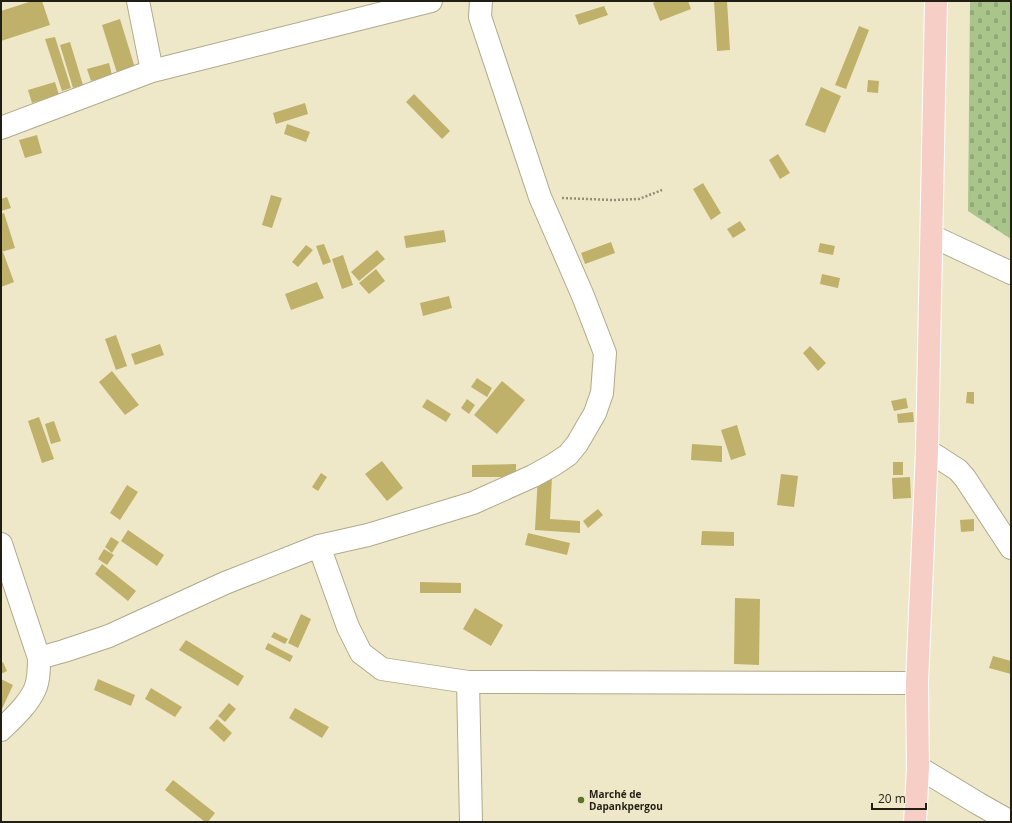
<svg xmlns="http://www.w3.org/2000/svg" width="1012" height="823" font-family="'Open Sans',sans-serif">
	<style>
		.cemetery { fill: url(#cemetery-stones) }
		.building { fill: #bfb169 }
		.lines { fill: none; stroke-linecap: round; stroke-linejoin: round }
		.minor-casing { stroke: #afaa8c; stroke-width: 24 }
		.major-casing { stroke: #fff; stroke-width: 24 }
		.path { stroke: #918d76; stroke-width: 2.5; stroke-dasharray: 2 2; stroke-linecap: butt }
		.minor { stroke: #fff; stroke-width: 22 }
		.major { stroke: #f7cec6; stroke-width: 22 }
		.poi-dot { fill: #5a762a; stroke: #eee8c9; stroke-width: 1.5 }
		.labels { text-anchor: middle; stroke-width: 3.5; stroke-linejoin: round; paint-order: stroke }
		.poi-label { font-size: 10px; font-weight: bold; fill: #211f13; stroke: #eee8c9; text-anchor: start }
	</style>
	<defs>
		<pattern id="cemetery-stones" width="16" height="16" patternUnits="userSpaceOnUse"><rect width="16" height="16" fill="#a9c58b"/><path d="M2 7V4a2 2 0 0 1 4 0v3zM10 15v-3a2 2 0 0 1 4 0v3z" fill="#91a977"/></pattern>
	</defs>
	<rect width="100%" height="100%" fill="#eee8c9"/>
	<path class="cemetery" d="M970 1H1011V239L968 211Z"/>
	<path class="building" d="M32 1H42L50 25 1 41V11Z
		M657 1H688L691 9 660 21 653 3Z
		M714 1H727L730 50 717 51Z
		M604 6 608 15 579 25 575 15Z
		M120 19 135 68 117 73 102 25Z
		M859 26 869 30 846 89 835 85Z
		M55 37 71 88 62 91 45 39Z
		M70 42 83 85 73 88 60 45Z
		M109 63 112 75 91 81 87 69Z
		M868 80 879 81 878 93 867 92Z
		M55 82 59 95 32 103 28 90Z
		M821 87 841 96 825 133 805 125Z
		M414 94 450 131 442 139 406 102Z
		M305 103 308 114 276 124 273 113Z
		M287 124 310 132 306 142 284 134Z
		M37 135 42 153 25 158 19 140Z
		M778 154 790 173 780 179 769 160Z
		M703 183 721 213 711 220 693 189Z
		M271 195 282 198 272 228 262 225Z
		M7 197 11 208 1 211V199Z
		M4 213 15 248 1 252V214Z
		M740 221 746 230 733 238 727 229Z
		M444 230 446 242 406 248 404 236Z
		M611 242 615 253 585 264 581 253Z
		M820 243 835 246 833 255 818 252Z
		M324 244 331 262 323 265 316 246Z
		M306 245 313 250 298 267 292 262Z
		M377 250 385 259 359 281 351 272Z
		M1 252H3L14 282 1 287Z
		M343 255 353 285 342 289 332 259Z
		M376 269 385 281 369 294 359 283Z
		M822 274 840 278 838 288 820 284Z
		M317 282 324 298 291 310 285 294Z
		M449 296 452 308 423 316 420 303Z
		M116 335 127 366 116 370 105 339Z
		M160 344 164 355 135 365 131 354Z
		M810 346 826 363 818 371 803 353Z
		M112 371 139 405 125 415 99 382Z
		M477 378 492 388 487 397 471 387Z
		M502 381 525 400 497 434 474 415Z
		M967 392H974V404L966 403Z
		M906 398 908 408 894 411 891 401Z
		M427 399 451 414 446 422 422 407Z
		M467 399 475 405 469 414 461 408Z
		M913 412 914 422 898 423 897 414Z
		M39 417 54 459 42 463 28 421Z
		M54 421 61 441 51 444 45 424Z
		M737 425 746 455 731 460 721 430Z
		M692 444 722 446V462L691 460Z
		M382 461 403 488 387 501 365 474Z
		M893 462H903V475H893Z
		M516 464V477H472V465Z
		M321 473 327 477 318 491 312 487Z
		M781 474 798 476 794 507 777 505Z
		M538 475 552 476 550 519 580 521V533L535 530Z
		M910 477 911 498 893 499 892 478Z
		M127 485 138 492 120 520 110 513Z
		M598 509 603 515 588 528 583 521Z
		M974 519V531L961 532 960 520Z
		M128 530 164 555 157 566 121 541Z
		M702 531 734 532V546L701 545Z
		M528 533 570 543 567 555 525 545Z
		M111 537 119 542 112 553 105 547Z
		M104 549 114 555 107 565 98 559Z
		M102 564 136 591 128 601 95 574Z
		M420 582 461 583V593H420Z
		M735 598 760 599 759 665 734 664Z
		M475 608 503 625 491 646 463 629Z
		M301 614 311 619 298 648 288 643Z
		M274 632 288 639 285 644 271 637Z
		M186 640 244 676 238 686 179 650Z
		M268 643 293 656 290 662 265 649Z
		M993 656 1011 661V674L989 668Z
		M3 662 7 671 1 674V663Z
		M1 679 13 685 1 711Z
		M98 679 135 695 131 706 94 690Z
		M151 688 182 707 175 717 145 699Z
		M229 703 236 709 225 722 218 716Z
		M295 708 329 727 322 738 289 718Z
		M217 719 232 733 224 742 209 728Z
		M173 780 215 813 208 822H205L165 790Z"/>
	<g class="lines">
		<g class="minor-casing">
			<path id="minor" d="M138 1 152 71
				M1 128 152 71 431 1
				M932 236 1011 273
				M927 450 958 470 965 478 1011 548
				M1 544 39 658C39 668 39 680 35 689 28 705 13 718 1 730
				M319 546 348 627 361 653 382 669 468 682 471 822
				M39 658 64 651 109 636 225 583 319 546 368 535 473 503 533 476 553 465 568 455 577 444 595 413 602 393 605 353 583 296 540 197 480 17 481 1
				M468 682 917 683
				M918 767 979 804 1011 822"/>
		</g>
		<g class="major-casing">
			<path id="major" d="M915 822 918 767 917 683 927 450 936 1"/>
		</g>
		<path class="path" d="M562 198 613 200 639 199 662 190"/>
		<use href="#minor" class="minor"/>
		<use href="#major" class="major"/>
	</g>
	<circle class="poi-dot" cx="581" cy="800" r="4"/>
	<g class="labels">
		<g class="poi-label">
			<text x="589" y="798">Marché de<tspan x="589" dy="12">Dapankpergou</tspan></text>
		</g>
	</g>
	<rect width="1012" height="823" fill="none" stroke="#211f13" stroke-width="4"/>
	<path d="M872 803v6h54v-6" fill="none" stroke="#211f13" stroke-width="2"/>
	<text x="878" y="803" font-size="12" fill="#211f13" stroke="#eee8c9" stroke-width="3" paint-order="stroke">20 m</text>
</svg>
